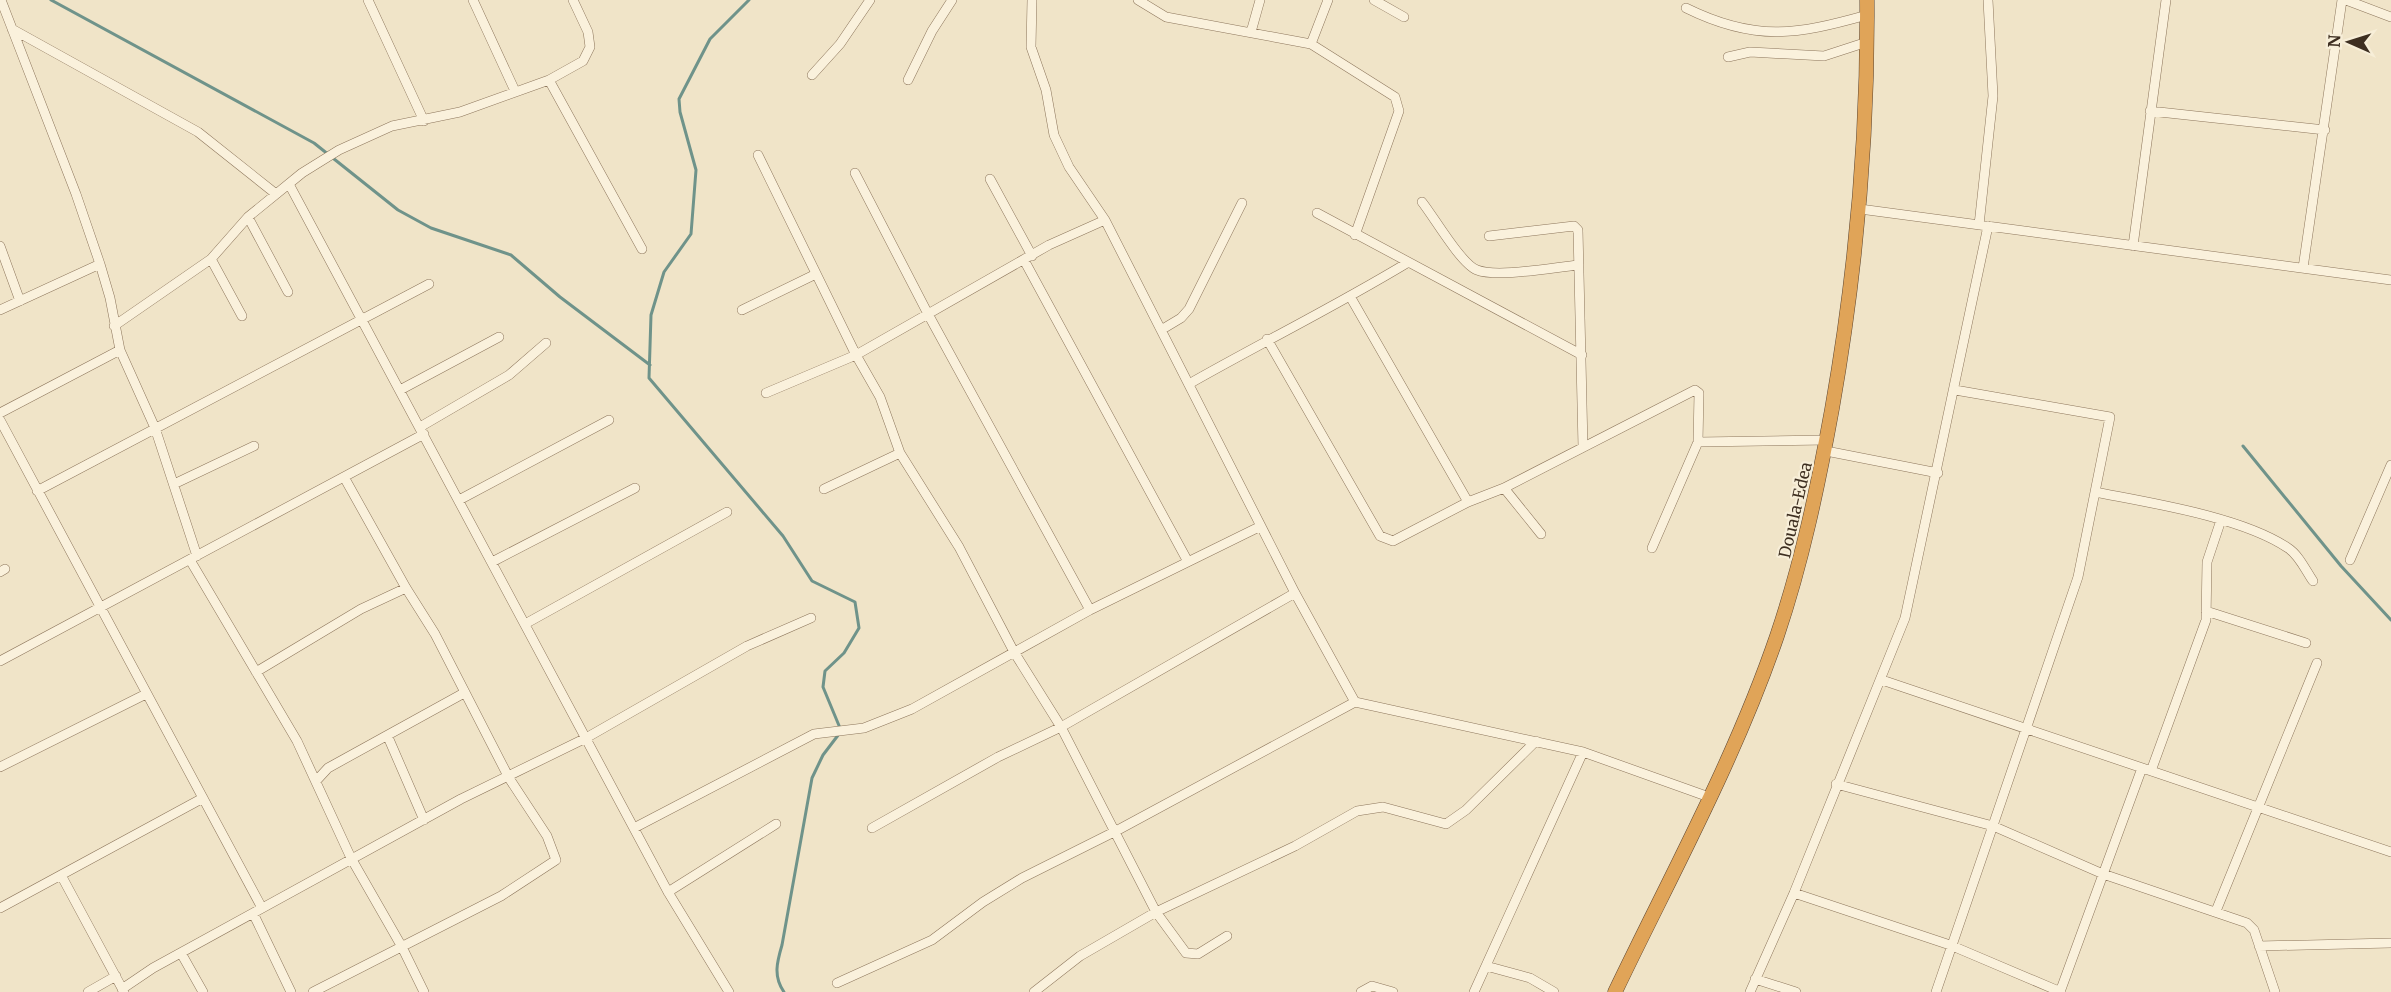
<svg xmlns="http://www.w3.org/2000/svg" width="2391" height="992" font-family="Merriweather,serif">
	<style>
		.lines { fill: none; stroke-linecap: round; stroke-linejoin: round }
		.stream { stroke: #6f938a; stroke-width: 3 }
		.minor-casing { stroke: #8d765c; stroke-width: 10 }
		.highway-casing { stroke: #5b4430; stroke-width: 15 }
		.minor { stroke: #faf1dc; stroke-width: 9 }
		.highway { stroke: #e0a458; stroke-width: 14 }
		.labels { text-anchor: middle; stroke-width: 4.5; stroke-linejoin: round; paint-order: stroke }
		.street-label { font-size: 16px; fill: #3d2e20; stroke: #f7eed8 }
	</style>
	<rect width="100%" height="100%" fill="#f0e4c8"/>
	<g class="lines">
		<path class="stream" d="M51 0 314 143 398 210 431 228 511 255 560 297 650 365
			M749 0 710 39 679 99 680 112 696 170 691 234 664 272 651 315 649 378 783 536 812 581 855 602 859 628 844 653 825 671 823 687 840 728
			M2243 446 2341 566 2391 620
			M784 992C773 976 777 962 782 945L812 778 823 755 839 734"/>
		<g class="minor-casing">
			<path id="minor" d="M368 0 424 121
				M473 0 515 91
				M1032 0 1031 47 1046 90 1054 135 1069 167 1105 220 1295 593 1355 702
				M1138 0 1166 17 1311 44 1395 97 1399 111 1355 235
				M1374 0 1404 17
				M2346 0 2391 17
				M1686 8C1755 42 1796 35 1867 15
				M12 29 198 132 276 194
				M1251 32 1260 0
				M1311 44 1328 0
				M1728 57 1750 52 1824 56 1867 42
				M812 75 840 44 870 0
				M549 80 642 249
				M908 80 932 31 952 0
				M2150 111 2325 130
				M758 155 856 355 880 397 900 453 959 547 1014 652 1061 727 1156 912 1186 953 1198 954 1227 936
				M855 173 928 314 1090 610
				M990 179 1032 256
				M289 184 668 892 729 992
				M1422 202C1434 217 1461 264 1477 270 1498 278 1555 267 1579 265
				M1860 209 2391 280
				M1317 213 1582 355
				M248 217 288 292
				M1979 225 1993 96 1988 0
				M1489 236 1574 226 1578 230 1583 447
				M0 246 20 301
				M2133 246 2166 0
				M211 259 242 316
				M1024 260 1187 560
				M100 264 110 298 120 350 155 428 197 556
				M2303 268 2342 0
				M1351 298 1468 502
				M0 310 100 264 76 194 1 0
				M742 310 816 274
				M114 326 211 259 248 217 302 173 339 150 392 126 460 112 549 80 583 61 590 47 588 32 573 0
				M1161 330 1181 318 1189 309 1242 203
				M1267 339 1380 536 1393 541 1468 502 1504 488 1695 390 1699 393 1698 442 1652 548
				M1189 384C1261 343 1336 306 1407 263
				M400 390 499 337
				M766 393 856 355 1049 245 1105 220
				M0 413 120 350
				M0 420 262 908
				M420 427 509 375 546 343
				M1698 442 1826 440
				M1826 451 1938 473
				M174 484 254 446
				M1504 488 1541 534
				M824 489 900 453
				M37 491 429 284
				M2095 492C2151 503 2242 517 2288 548 2299 555 2306 571 2313 581
				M459 500 609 420
				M190 560 297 741 351 858 402 947 424 992
				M2350 560 2391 465
				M492 562 635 488
				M0 572 5 569
				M2206 611 2306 643
				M525 624 727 512
				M0 661 424 434
				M256 672 361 609 406 588
				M1882 680 2391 852
				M388 737 424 820
				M0 767 146 694
				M2151 771 2206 620 2207 562 2221 520
				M316 781 328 768 464 693
				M1836 784 1993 826 2103 874 2247 923 2254 930 2275 992
				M634 828 814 734 864 728 912 709 1090 610 1261 526
				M872 828 998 757 1061 727 1295 593
				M61 875 124 992
				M668 892 776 824
				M1794 893 1950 945 2061 992
				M0 908 203 798
				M2216 911 2317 663
				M253 913 291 992
				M2259 946 2391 943
				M181 953 203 992
				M1486 966 1530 978 1554 992
				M1755 979 1796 992
				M837 983 932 940 983 902 1022 878 1116 831 1355 702 1583 752 1709 797
				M122 989 153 968 461 799 586 738 747 646 811 618
				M88 992 116 976
				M313 992 501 896 556 860 547 836 509 778 435 634 406 588 344 477
				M1034 992 1080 956 1156 912 1295 846 1357 811 1383 807 1446 824 1466 810 1536 741
				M1361 992 1372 986 1393 992
				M1474 992 1583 752
				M1750 992 1794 893 1905 618 1988 226
				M1936 992 2078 577 2110 417 1955 390
				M2060 992 2142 768"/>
		</g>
		<g class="highway-casing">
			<path id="highway" d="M1615 992C1671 875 1735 759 1777 636 1802 562 1818 486 1832 409 1856 273 1868 138 1867 0"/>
		</g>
		<use href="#minor" class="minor"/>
		<use href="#highway" class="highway"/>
	</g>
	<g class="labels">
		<g class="street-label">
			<text transform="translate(1795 510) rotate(-77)" y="6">Douala-Edea</text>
		</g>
	</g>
	<g transform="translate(2349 42) rotate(273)" stroke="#f7eed8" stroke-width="4.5" paint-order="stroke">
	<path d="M0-4.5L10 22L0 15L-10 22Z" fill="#3d2e20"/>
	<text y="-9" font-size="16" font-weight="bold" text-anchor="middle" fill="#3d2e20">N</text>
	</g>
</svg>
